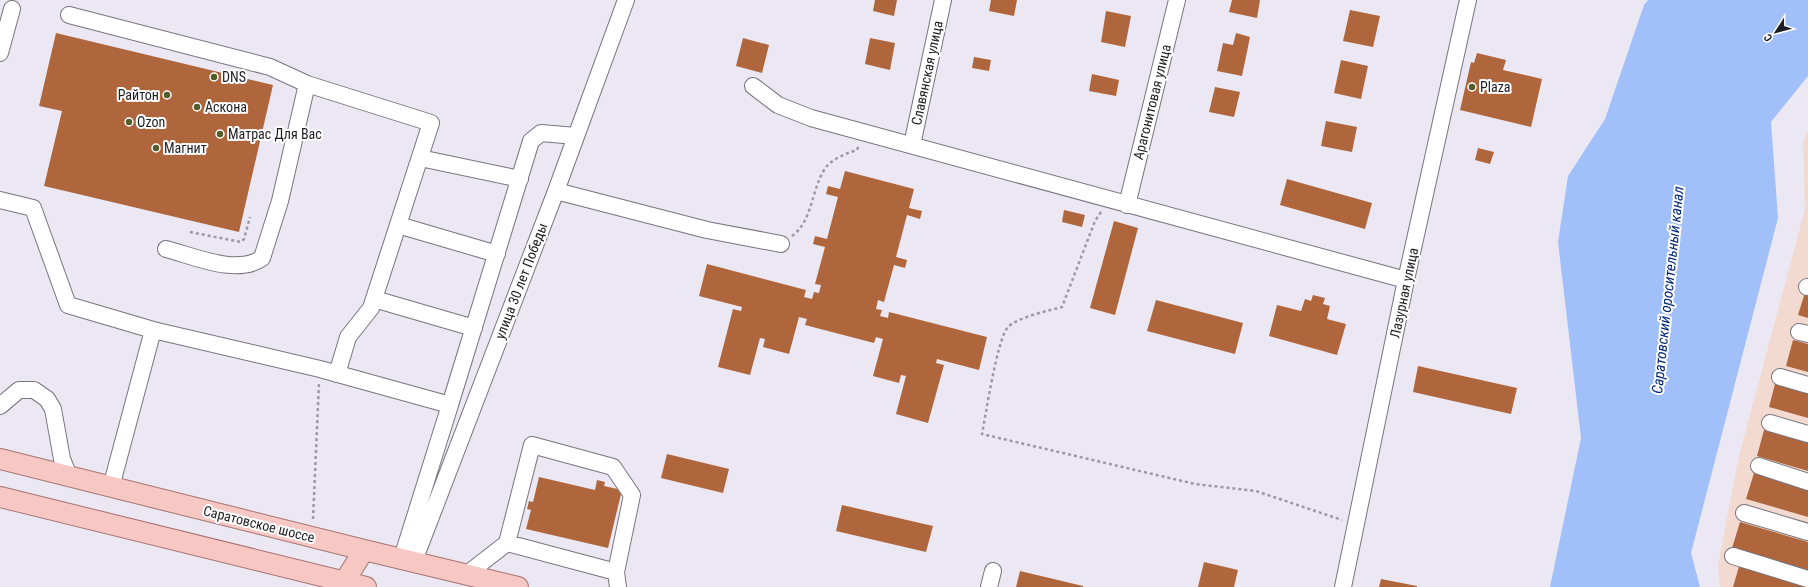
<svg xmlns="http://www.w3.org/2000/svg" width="1808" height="587" font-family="'Roboto Condensed',sans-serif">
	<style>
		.industrial { fill: #f2dad0 }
		.water { fill: #a1c0f9 }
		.building { fill: #af663d }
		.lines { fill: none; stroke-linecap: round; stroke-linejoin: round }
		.minor-casing { stroke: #78747e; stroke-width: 18 }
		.major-casing { stroke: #a67370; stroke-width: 22 }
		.path { stroke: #9a98a0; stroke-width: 2.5; stroke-dasharray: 3 3; stroke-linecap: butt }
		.minor { stroke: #fff; stroke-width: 16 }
		.major { stroke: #f6c7c3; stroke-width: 20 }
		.poi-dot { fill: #545d2c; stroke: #fff; stroke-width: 1.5 }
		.labels { text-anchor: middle; stroke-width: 4; stroke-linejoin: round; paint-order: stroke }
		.street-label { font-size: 14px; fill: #1e1d21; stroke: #fff }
		.poi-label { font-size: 14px; fill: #1e1d21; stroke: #fff; text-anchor: start }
		.water-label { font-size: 15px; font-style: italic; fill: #022774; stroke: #fff }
	</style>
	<rect width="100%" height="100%" fill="#ece8f3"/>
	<path class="industrial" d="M1808 130V587H1720L1718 565 1739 456 1805 209 1803 142Z"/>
	<path class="water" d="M1648 0H1808V76L1771 122 1778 218 1691 553 1700 587H1550L1581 438 1558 242 1568 176 1605 119 1644 5Z"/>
	<path class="building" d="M875 0H897L894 16 873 11Z
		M991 0H1017L1014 16 989 11Z
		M1232 0H1260L1257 18 1229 12Z
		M1350 10 1380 16 1373 47 1343 41Z
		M1106 11 1131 16 1125 47 1101 42Z
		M56 33 273 85 239 232 44 186 62 111 39 106Z
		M1236 33 1250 37 1242 76 1217 71 1223 43 1233 45Z
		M743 38 769 45 762 73 736 66Z
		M870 38 895 43 890 70 865 64Z
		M1477 53 1506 60 1503 70 1542 79 1531 127 1460 110 1471 62 1474 63Z
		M974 57 991 60 989 71 972 68Z
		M1341 60 1368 66 1361 99 1334 93Z
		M1092 74 1119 80 1116 96 1089 91Z
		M1215 87 1240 92 1234 117 1209 112Z
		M1326 121 1357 127 1352 152 1321 146Z
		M1478 148 1494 152 1490 164 1475 160Z
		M845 171 914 189 909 208 922 211 920 219 907 215 896 257 907 260 905 268 894 265 884 302 878 300 876 309 882 310 880 316 888 318 889 312 987 337 979 370 937 359 936 363 944 365 928 423 896 414 906 376 901 375 899 383 873 376 883 339 876 337 874 343 805 325 807 319 799 317 789 354 763 347 765 339 760 338 750 375 718 367 733 309 741 311 742 307 699 296 707 264 806 290 804 297 812 299 814 292 819 293 821 285 815 284 825 247 813 244 815 236 827 239 838 197 826 194 828 186 840 189Z
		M1287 179 1372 203 1365 229 1280 205Z
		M1064 210 1085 215 1082 227 1062 222Z
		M1114 221 1138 228 1115 315 1090 308Z
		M1806 289 1808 290V318L1798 315Z
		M1313 295 1325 298 1323 304 1330 306 1327 319 1346 324 1337 355 1269 336 1277 305 1301 311 1305 299 1311 301Z
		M1156 300 1243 323 1235 354 1147 331Z
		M1793 340 1808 344V372L1786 366Z
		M1418 366 1517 388 1511 414 1413 392Z
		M1776 380 1808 389V418L1769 407Z
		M1764 430 1808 443V471L1757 456Z
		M667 454 729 469 723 493 661 478Z
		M1754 473 1808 489V517L1746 499Z
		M539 477 595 490 597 480 605 482 604 486 622 490 608 548 526 529 531 510 527 509 529 501 533 502Z
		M842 505 933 526 926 552 836 531Z
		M1740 522 1808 542V570L1732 548Z
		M1204 562 1238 570 1234 587H1198Z
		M1740 563 1808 584V587H1733Z
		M1020 571 1083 586V587H1016Z
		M1381 579 1417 586V587H1379Z"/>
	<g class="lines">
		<g class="minor-casing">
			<path id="minor" d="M69 15 270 67 307 84
				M0 53 12 9
				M753 86 778 105 811 118 1406 280
				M912 145 943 0
				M420 158 520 179
				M556 191 707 230 781 244
				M0 200 33 208 68 305 153 330 320 369 450 405 402 558
				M1127 205 1177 0
				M398 225 497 254
				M166 249C194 256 237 276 262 258L280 201 307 84 431 123 371 308 348 337 337 374
				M1807 287H1808
				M374 299 474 328
				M1799 332 1808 334
				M1780 377 1808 385
				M450 405 531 141 541 133 576 136
				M0 406 19 390H34L47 399 53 409 62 459 69 476
				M1770 423 1808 434
				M1759 466 1808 482
				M111 487 153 330
				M1744 513 1808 532
				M507 543 532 445 613 467 632 495 616 572
				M1733 556 1808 579
				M414 561 556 191 626 0
				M467 574 507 543 616 572 618 587
				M989 587 993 571
				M1343 587 1406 280 1468 0"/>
		</g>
		<g class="major-casing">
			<path id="major" d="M0 459 364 550 518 587
				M0 497 366 587
				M341 587 364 550"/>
		</g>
		<path class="path" d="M1101 212 1095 221 1062 307C1050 310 1016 318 1008 327 997 339 986 414 982 434L1195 484 1256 491 1342 520
			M190 232 241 242 244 239 250 217
			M792 236C814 220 811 186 827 166 834 158 847 153 857 150L859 145
			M313 519 319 383"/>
		<use href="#minor" class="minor"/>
		<use href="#major" class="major"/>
	</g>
	<g class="poi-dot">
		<circle cx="214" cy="77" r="4"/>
		<circle cx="1472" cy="87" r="4"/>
		<circle cx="167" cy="95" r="4"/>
		<circle cx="197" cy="107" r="4"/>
		<circle cx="129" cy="122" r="4"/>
		<circle cx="220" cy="134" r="4"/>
		<circle cx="156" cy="148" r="4"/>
	</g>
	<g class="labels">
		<g class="street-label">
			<text transform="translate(927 73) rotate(-78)" y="5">Славянская улица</text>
			<text transform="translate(1152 102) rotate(-76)" y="5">Арагонитовая улица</text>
			<text transform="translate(521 281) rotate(-69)" y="5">улица 30 лет Победы</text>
			<text transform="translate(1404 293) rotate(-78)" y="5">Лазурная улица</text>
			<text transform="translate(259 524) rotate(14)" y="5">Саратовское шоссе</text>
		</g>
		<g class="poi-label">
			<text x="222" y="82">DNS</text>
			<text x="1480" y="92">Plaza</text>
			<text x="159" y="100" text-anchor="end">Райтон</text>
			<text x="205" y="112">Аскона</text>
			<text x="137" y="127">Ozon</text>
			<text x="228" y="139">Матрас Для Вас</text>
			<text x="164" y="153">Магнит</text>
		</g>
		<g class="water-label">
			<text transform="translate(1668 290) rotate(-84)" y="5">Саратовский оросительный канал</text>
		</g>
	</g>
	<g transform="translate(1776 32) rotate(234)" stroke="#ffffff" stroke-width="3" paint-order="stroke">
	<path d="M0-3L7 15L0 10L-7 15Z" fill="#1e1d21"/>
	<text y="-6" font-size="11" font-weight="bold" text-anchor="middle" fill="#1e1d21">С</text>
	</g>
</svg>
